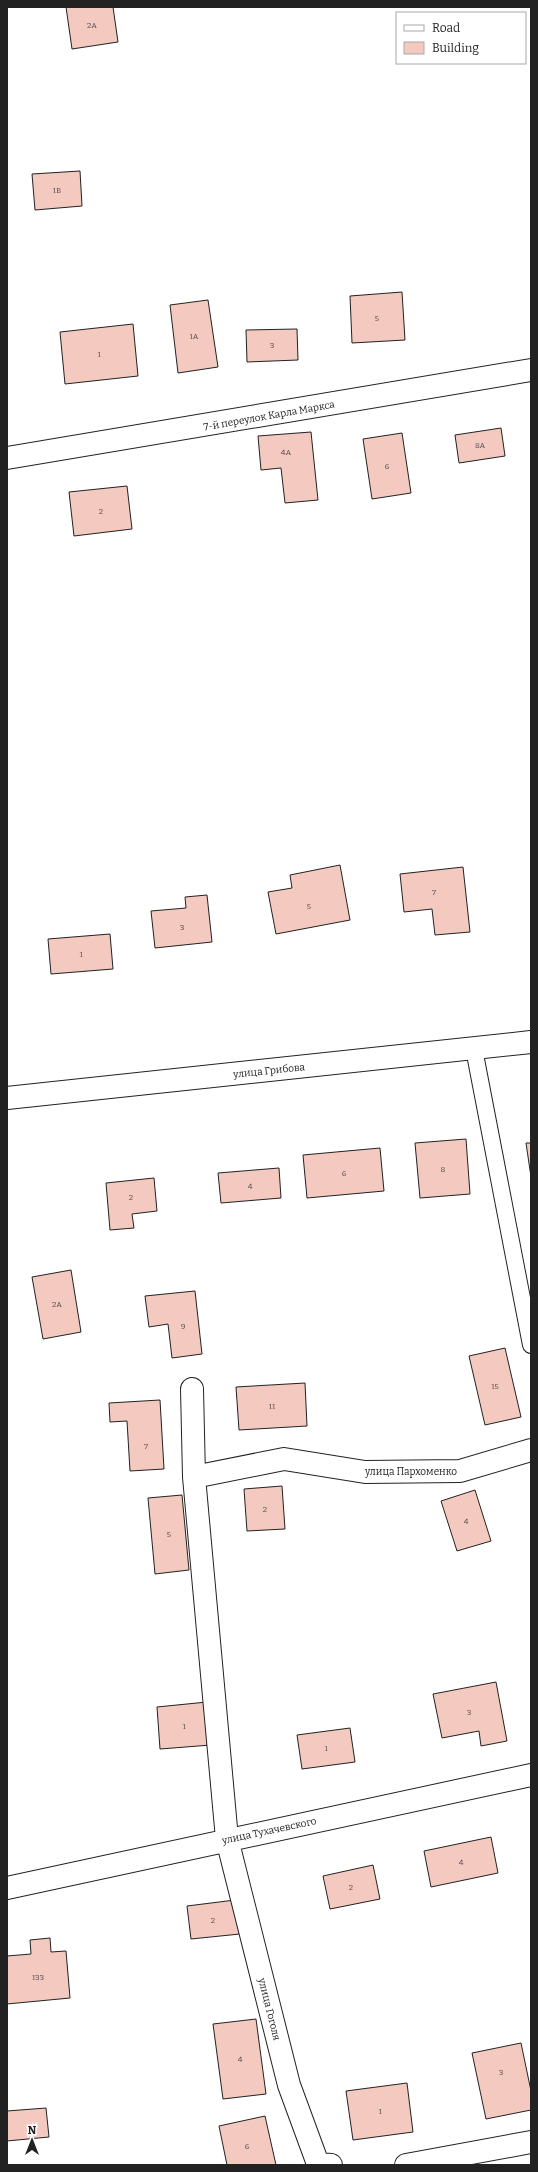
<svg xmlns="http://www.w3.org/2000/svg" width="538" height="2172" font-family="Bitter,serif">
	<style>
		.building { fill: #f3c9c0; stroke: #222 }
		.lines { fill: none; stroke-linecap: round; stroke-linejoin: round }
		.service-casing { stroke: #222; stroke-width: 18 }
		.minor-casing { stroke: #222; stroke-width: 24 }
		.service { stroke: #fff; stroke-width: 16 }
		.minor { stroke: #fff; stroke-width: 22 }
		.labels { text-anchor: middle; stroke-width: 3; stroke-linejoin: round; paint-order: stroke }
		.number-label { font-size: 8px; fill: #564c4a }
		.street-label { font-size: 10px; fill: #222; stroke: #fff }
	</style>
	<rect width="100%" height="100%" fill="#fff"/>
	<path class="building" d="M66 7H113L118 42 72 49Z
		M80 171 82 206 35 210 32 174Z
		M402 292 405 340 352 343 350 296Z
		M208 300 218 367 178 373 170 305Z
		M133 324 138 376 65 384 60 332Z
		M297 329 298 360 247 362 246 330Z
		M501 428 505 456 459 463 455 435Z
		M311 432 318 500 285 503 281 468 261 470 258 436Z
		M402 433 411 493 372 499 363 439Z
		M127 486 132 529 74 536 69 492Z
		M340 865 350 920 276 934 268 892 292 888 290 875Z
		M463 867 470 932 435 935 432 909 404 912 400 874Z
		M207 895 212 942 155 948 151 911 186 908 185 897Z
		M110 934 113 969 51 974 48 939Z
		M466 1139 470 1194 420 1198 415 1143Z
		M526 1143H531V1177Z
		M380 1148 384 1191 307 1198 303 1155Z
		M279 1168 281 1198 221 1203 218 1173Z
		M154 1178 157 1211 132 1214 134 1228 110 1230 106 1183Z
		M71 1270 81 1332 43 1339 32 1277Z
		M195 1291 202 1354 172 1358 168 1324 149 1327 145 1296Z
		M505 1348 521 1417 485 1425 469 1356Z
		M305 1383 307 1426 239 1430 236 1387Z
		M160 1400 164 1469 130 1471 127 1421 110 1422 109 1403Z
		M282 1486 285 1529 247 1531 244 1489Z
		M475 1490 491 1541 457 1551 441 1501Z
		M182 1495 189 1570 155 1574 148 1498Z
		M496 1682 507 1741 481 1746 479 1731 442 1738 433 1694Z
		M207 1702 211 1745 160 1749 157 1707Z
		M350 1728 355 1762 302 1769 297 1735Z
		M491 1837 498 1873 431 1887 424 1851Z
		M373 1865 380 1899 330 1909 323 1876Z
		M235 1900 240 1934 191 1939 187 1906Z
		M50 1938 51 1952 66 1951 70 1998 7 2004V1956L31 1954 30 1940Z
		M256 2019 266 2094 223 2099 213 2024Z
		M521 2043 531 2091V2110L486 2119 472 2053Z
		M407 2083 413 2132 353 2140 346 2091Z
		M46 2108 49 2137 7 2141V2111Z
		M265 2116 276 2165H227L219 2126Z"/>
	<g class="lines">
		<g class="service-casing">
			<path id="service" d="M474 1049 531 1345"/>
		</g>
		<g class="minor-casing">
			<path id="minor" d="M7 458 531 370
				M7 1098 531 1042
				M192 1389 194 1477 227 1839 289 2085 318 2164 331 2165
				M194 1477 284 1459 365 1472 460 1471 531 1450
				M7 1888 531 1775
				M406 2165 531 2142"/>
		</g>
		<use href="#service" class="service"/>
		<use href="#minor" class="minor"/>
	</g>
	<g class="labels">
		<g class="number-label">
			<text x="92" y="28">2А</text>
			<text x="57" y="193">1В</text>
			<text x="377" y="321">5</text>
			<text x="194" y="339">1А</text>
			<text x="272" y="348">3</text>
			<text x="99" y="357">1</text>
			<text x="480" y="448">8А</text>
			<text x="286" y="455">4А</text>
			<text x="387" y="469">6</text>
			<text x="101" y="514">2</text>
			<text x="434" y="895">7</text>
			<text x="309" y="909">5</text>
			<text x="182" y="930">3</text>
			<text x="81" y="957">1</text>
			<text x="443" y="1172">8</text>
			<text x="344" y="1176">6</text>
			<text x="250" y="1189">4</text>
			<text x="131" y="1200">2</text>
			<text x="57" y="1307">2А</text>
			<text x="183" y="1329">9</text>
			<text x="495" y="1389">15</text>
			<text x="272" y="1409">11</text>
			<text x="146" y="1449">7</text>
			<text x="265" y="1512">2</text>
			<text x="466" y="1524">4</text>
			<text x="169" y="1537">5</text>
			<text x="469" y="1715">3</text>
			<text x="184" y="1729">1</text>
			<text x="326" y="1751">1</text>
			<text x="461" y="1865">4</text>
			<text x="351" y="1890">2</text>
			<text x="213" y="1923">2</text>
			<text x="38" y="1980">133</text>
			<text x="240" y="2062">4</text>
			<text x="501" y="2075">3</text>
			<text x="380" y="2114">1</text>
			<text x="247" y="2149">6</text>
		</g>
		<g class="street-label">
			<text transform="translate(269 415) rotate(-10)" y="4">7-й переулок Карла Маркса</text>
			<text transform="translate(269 1070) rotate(-6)" y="4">улица Грибова</text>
			<text x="411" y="1475">улица Пархоменко</text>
			<text transform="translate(269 1830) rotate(-12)" y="4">улица Тухачевского</text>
			<text transform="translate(270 2009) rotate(76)" y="4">улица Гоголя</text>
		</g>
	</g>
	<rect width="538" height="2172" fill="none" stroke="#222222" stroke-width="16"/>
	<rect x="396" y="12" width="130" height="52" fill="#ffffff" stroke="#a7a7a7"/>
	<rect x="404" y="25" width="20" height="6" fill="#ffffff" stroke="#a7a7a7"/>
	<text x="432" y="32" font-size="12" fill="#222222">Road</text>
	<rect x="404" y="42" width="20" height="12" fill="#f3c9c0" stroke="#a7a7a7"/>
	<text x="432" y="52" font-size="12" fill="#222222">Building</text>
	<g transform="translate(32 2140)" stroke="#ffffff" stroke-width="3" paint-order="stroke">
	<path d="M0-3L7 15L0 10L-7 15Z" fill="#222222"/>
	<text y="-6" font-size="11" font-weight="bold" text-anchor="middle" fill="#222222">N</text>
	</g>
</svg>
